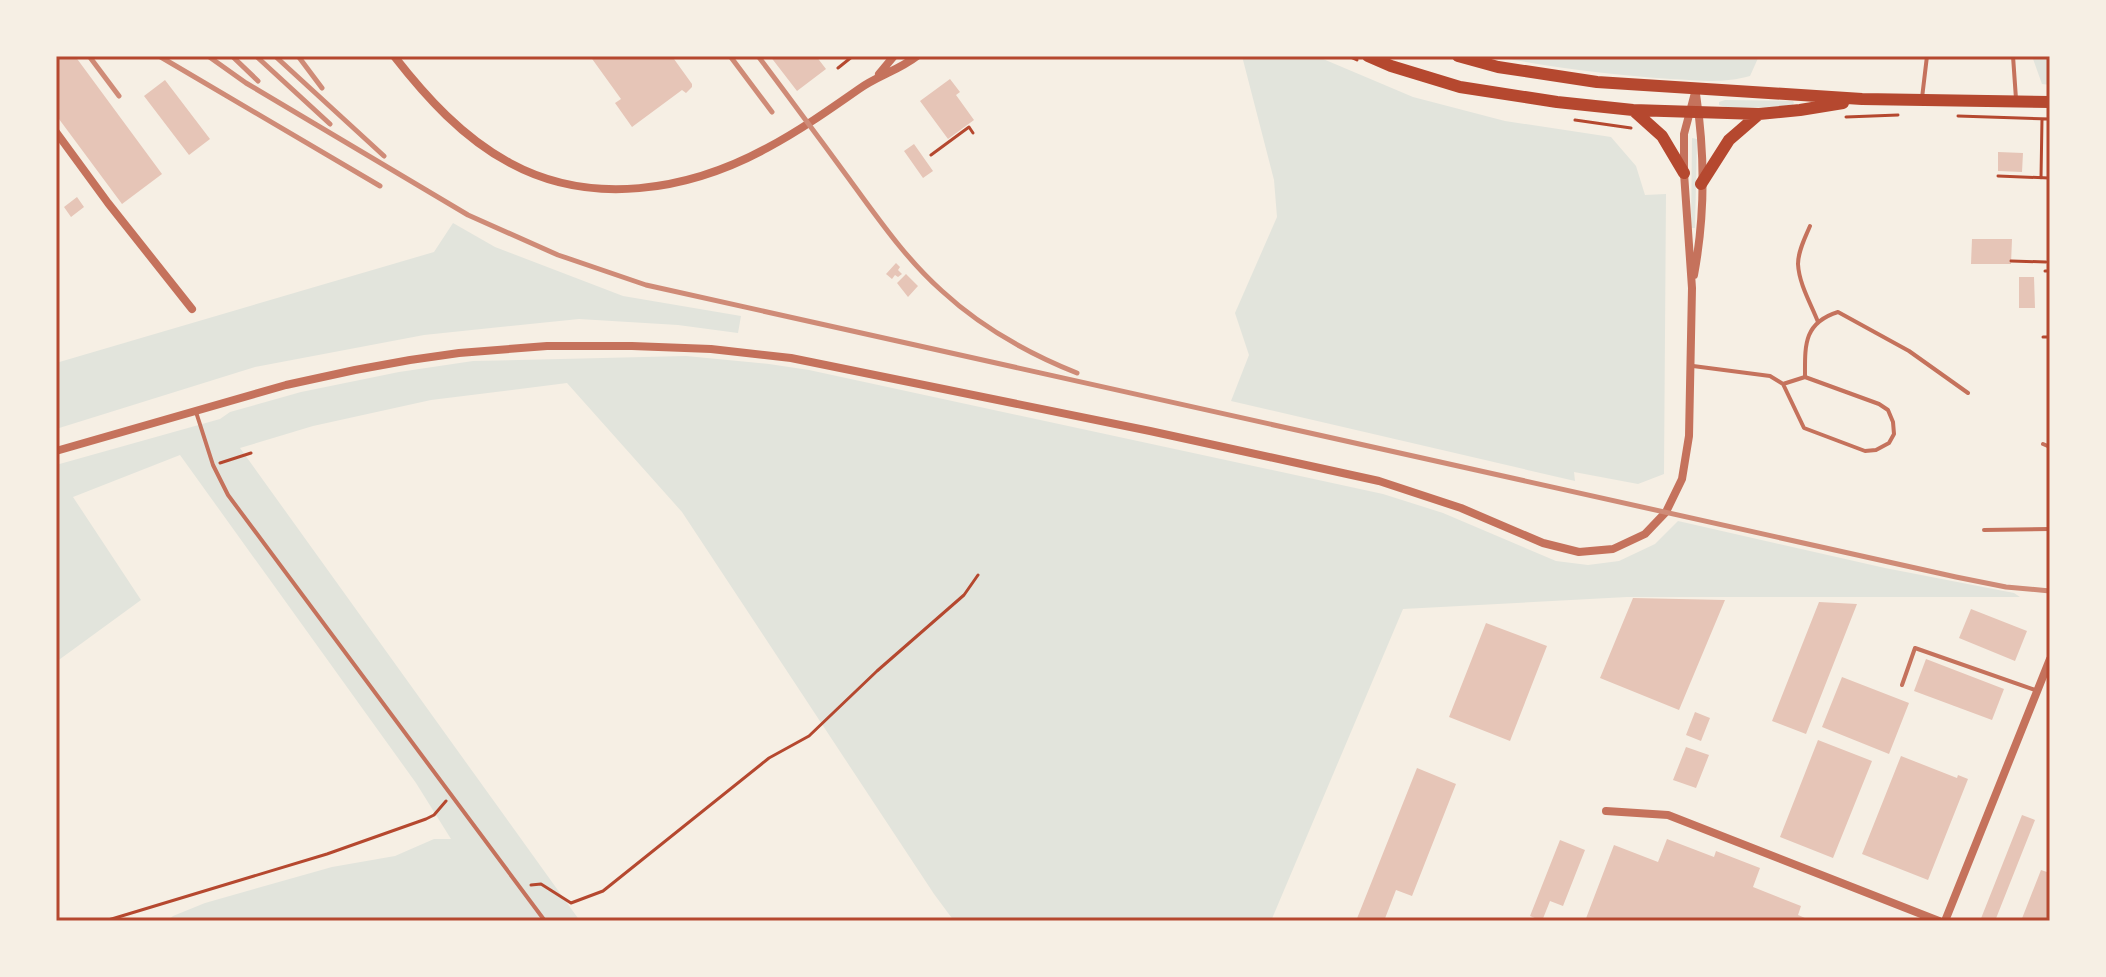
<svg xmlns="http://www.w3.org/2000/svg" width="2106" height="977" font-family="'Space Grotesk',sans-serif">
	<style>
		.green { fill: #e2e4dc }
		.building { fill: #e6c5b7 }
		.lines { fill: none; stroke-linecap: round; stroke-linejoin: round }
		.path { stroke: #b5482f; stroke-width: 3 }
		.service { stroke: #c5725c; stroke-width: 4 }
		.minor { stroke: #c5725c; stroke-width: 8 }
		.secondary { stroke: #b5482f; stroke-width: 12 }
		.rail { stroke: #cf8b77; stroke-width: 5 }
		.neatline { fill: none; stroke: #b5482f; stroke-width: 3 }
	</style>
	<rect width="100%" height="100%" fill="#f6efe4"/>
	<path class="green" d="M1242 56H1316L1413 97 1505 121 1611 137 1636 166 1645 195 1666 194 1664 474 1638 484 1574 472 1575 481 1231 401 1249 355 1235 313 1277 217 1274 180Z
		M1494 56H1759L1750 76C1722 84 1699 80 1671 79 1612 75 1552 68 1494 56Z
		M2032 56H2049L2050 85 2042 84Z
		M1725 100 1793 101 1794 103 1792 106 1730 108 1719 105V102Z
		M1692 138 1697 139 1695 228H1691Z
		M453 223 495 247 623 296 741 316 738 333 678 325 579 319 424 335 255 367 56 429V363L434 252Z
		M686 356 769 364 809 370 1383 494 1443 513 1556 561 1588 565 1619 561 1655 544 1678 521 1885 568 2014 593 2020 597H1627L1403 609 1271 921H954L934 894 682 512 567 383 431 400 313 426 240 448 580 921H167L173 916 205 903 332 867 395 856 434 839H451L416 783 180 455 73 497 141 600 56 662V465L220 419 230 412 301 392 399 372 473 361Z"/>
	<path class="building" d="M56 56H75L162 174 122 204 56 115Z
		M590 56H669L674 59 692 84V87L686 93 682 90 632 127 615 103 621 99Z
		M770 56H816L826 69 797 91Z
		M950 79 960 92 956 95 974 120 948 139 920 101Z
		M165 80 210 139 189 155 144 96Z
		M914 144 933 171 923 178 904 151Z
		M1998 152 2023 153 2022 172 1998 171Z
		M77 197 84 207 71 217 64 207Z
		M1972 239H2012L2011 264H1971Z
		M896 263 900 267 898 270 902 274 898 277 895 275 892 279 886 274Z
		M906 274 918 286 908 297 897 283Z
		M2019 277H2034L2035 308H2019Z
		M1633 598 1725 600 1679 710 1600 678Z
		M1819 602 1857 604 1806 734 1772 721Z
		M1971 609 2027 631 2015 661 1959 638Z
		M1486 623 1547 646 1510 741 1449 717Z
		M1926 659 2004 689 1992 720 1914 691Z
		M1842 677 1909 703 1889 754 1822 727Z
		M1695 712 1710 718 1701 741 1686 735Z
		M1818 740 1872 761 1833 858 1780 837Z
		M1686 747 1709 755 1696 788 1673 780Z
		M1901 756 1957 778 1958 775 1968 779 1928 880 1862 854Z
		M1417 768 1456 784 1412 896 1396 890 1384 921H1356Z
		M2022 815 2035 820 1995 921H1980Z
		M1667 839 1714 857 1716 851 1760 868 1753 887 1801 906 1798 915 1812 921H1585L1614 845 1658 862Z
		M1560 840 1585 850 1563 906 1550 901 1542 921 1530 916Z
		M2041 870 2050 873V921H2021Z"/>
	<g class="lines">
		<path class="path" d="M1348 56 1357 60
			M838 68 853 56
			M1958 116 2050 119
			M1846 117 1898 115
			M1575 120 1631 128
			M931 155 969 127 973 133
			M1998 176 2049 178
			M2041 178 2042 119
			M2011 261 2046 262
			M2045 271H2050
			M2043 337H2050
			M220 463 251 453
			M531 885 541 884 571 903 603 891 769 758 809 736 877 671 964 595 978 575
			M105 921 327 854 426 819 434 815 446 801"/>
		<path class="service" d="M2013 56 2016 99
			M1922 98 1927 56
			M1810 226C1805 238 1798 251 1798 264 1799 284 1811 304 1818 322
			M1693 366 1770 376 1783 384 1804 428 1865 451 1876 450 1889 443 1894 434 1893 422 1888 410 1879 404 1805 377 1783 384
			M1805 377C1805 346 1803 323 1838 312L1909 351 1968 393
			M196 412 213 465 228 495 545 921
			M2043 444 2050 447
			M1984 530 2050 529
			M1902 685 1915 648 2035 690"/>
		<path class="minor" d="M394 56C426 97 463 138 510 163 591 207 688 191 767 148 799 131 829 110 859 89 877 76 899 70 917 56
			M879 74 894 56
			M56 132 108 203 192 309
			M1694 275C1705 216 1705 154 1696 94
			M56 451 286 385 355 370 410 360 459 353 547 346H632L711 349 791 358 1150 431 1379 481 1461 508 1543 543 1579 552 1613 549 1645 534 1666 512 1682 479 1689 436 1692 288 1684 173V134L1696 89
			M1606 811 1668 815 1939 921
			M1945 921 2050 659"/>
		<path class="secondary" d="M1368 56 1391 66 1460 87 1557 102 1633 110 1759 114 1800 110 1843 103
			M1458 56 1498 67 1597 82 1862 99 2050 102
			M1633 110 1662 136 1684 173
			M1701 184 1729 140 1759 114"/>
		<path class="rail" d="M89 56 119 96
			M159 56 380 186
			M208 56 246 83 468 215 558 255 646 285 1956 577 2006 587 2050 591
			M232 56 258 81
			M256 56 330 124
			M275 56 384 156
			M298 56 322 88
			M730 56 772 112
			M758 56C790 98 821 141 852 183 880 221 907 260 942 291 981 327 1027 353 1077 373"/>
	</g>
	<rect width="2106" height="977" fill="none" stroke="#f6efe4" stroke-width="116"/>
	<rect x="58" y="58" width="1990" height="861" class="neatline"/>
</svg>
